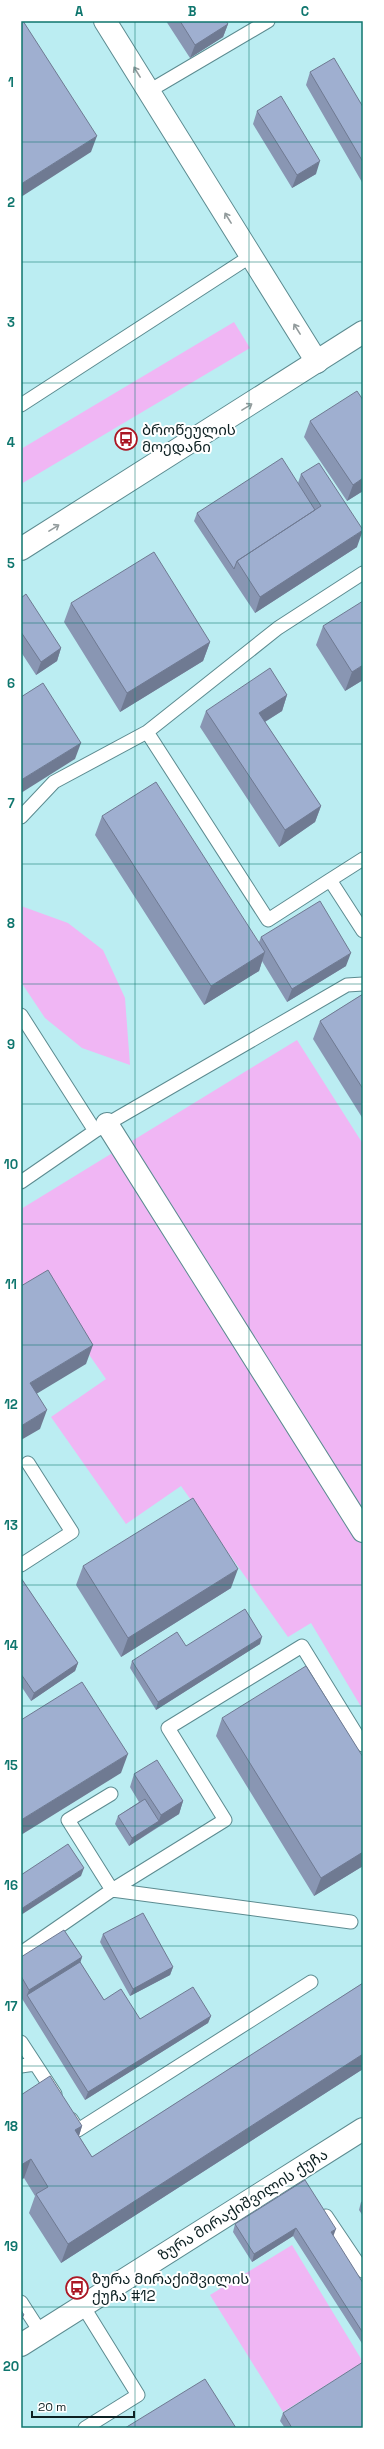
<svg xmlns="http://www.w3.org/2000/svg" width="384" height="2449" font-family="'Space Grotesk','Noto Sans Georgian',sans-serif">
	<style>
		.green { fill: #f0b6f4 }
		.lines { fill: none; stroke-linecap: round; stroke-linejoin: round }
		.lane-casing { stroke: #5c8b90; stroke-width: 15 }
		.street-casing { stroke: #5c8b90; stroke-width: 24 }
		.secondary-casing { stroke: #5c8b90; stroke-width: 24 }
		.primary-casing { stroke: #5c8b90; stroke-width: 24 }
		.lane { stroke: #fff; stroke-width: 13 }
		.street { stroke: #fff; stroke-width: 22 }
		.secondary { stroke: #fff; stroke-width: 22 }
		.primary { stroke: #fff; stroke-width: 22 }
		.wall { fill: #8996b3 }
		.shaded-wall { fill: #6f7a92 }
		.building { fill: #9fafd0; stroke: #6f7a92 }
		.oneway { stroke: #929b9c }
		.grid { fill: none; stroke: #0f766e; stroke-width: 1; stroke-opacity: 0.55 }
		.labels { text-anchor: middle; stroke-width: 4; stroke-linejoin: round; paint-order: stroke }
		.poi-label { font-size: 15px; fill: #0c2022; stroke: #fff; text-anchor: start }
		.street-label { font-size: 15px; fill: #0c2022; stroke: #fff }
		.neatline { fill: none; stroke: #0f766e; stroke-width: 1.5 }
		.grid-label { font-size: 13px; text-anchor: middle; font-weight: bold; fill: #0f766e }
	</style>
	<rect width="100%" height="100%" fill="#bbedf2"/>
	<path class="green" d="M234 322 250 348 21 484V449Z
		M21 906 68 923 103 950 125 998 130 1065 82 1048 45 1018 21 982Z
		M297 1040 363 1144V1710L311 1623 288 1637 181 1486 126 1524 51 1417 106 1379 38 1281 21 1291V1209Z
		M292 2245 363 2362 283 2412 210 2295Z"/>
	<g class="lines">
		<g class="lane-casing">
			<path id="lane" d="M149 91 268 21
				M21 405 251 256
				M147 732 278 628 363 573
				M21 817 54 782 147 732 268 920 330 880
				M363 859 330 880 363 931
				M21 1015 95 1131 347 985 363 984
				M21 1182 95 1131
				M21 1565 72 1532 28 1463
				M111 1794 68 1820 112 1890 225 1820 168 1728 302 1646 363 1745
				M21 1953 112 1890 351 1922
				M21 2042 55 2094
				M21 2066 35 2064
				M71 2119 78 2130 311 1982
				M326 2216 363 2271
				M21 2302 41 2333
				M83 2306 138 2395 85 2428"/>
		</g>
		<g class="street-casing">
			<path id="street" d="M105 21 317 362
				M107 1124 363 1531"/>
		</g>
		<g class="secondary-casing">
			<path id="secondary" d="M21 2345 363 2129"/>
		</g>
		<g class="primary-casing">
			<path id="primary" d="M21 549 363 332"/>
		</g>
		<use href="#lane" class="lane"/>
		<use href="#street" class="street"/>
		<use href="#secondary" class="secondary"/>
		<use href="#primary" class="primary"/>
	</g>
	<path class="wall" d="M166 21H226L228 24 223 37 190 58Z
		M310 72 363 107V184L306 85Z
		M257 111 316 174 292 188 253 124Z
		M310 421 363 491 347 501 304 437Z
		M301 474 357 547 255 613 194 521 197 513 298 483Z
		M21 598 61 648 57 661 36 675 21 652Z
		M71 603 210 642 203 661 120 712 64 622Z
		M323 626 363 680 345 691 316 645Z
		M287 695 282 711 265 722 321 806 315 822 279 847 200 727 206 711Z
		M102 816 259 942 261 937 346 966 287 1002 262 961 259 971 204 1005 95 835Z
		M363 994V1119L313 1039 320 1021Z
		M83 1566 231 1588 121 1657 76 1585Z
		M21 1578 78 1663 75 1671 31 1701 21 1686Z
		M260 1644 156 1710 130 1668 132 1661 186 1646Z
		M222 1718 363 1757V1866L314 1896 216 1736Z
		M134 1774 183 1801 179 1814 129 1846 115 1824 118 1816 139 1802 130 1787Z
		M103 1934 173 1967 170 1975 130 1996 100 1942Z
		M21 1957H82L80 1962 104 2000 140 2019 211 2016 208 2023 85 2100 21 1997Z
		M363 1983V2069L61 2263 29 2213 35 2196 24 2178 21 2180V2095L82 2126 79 2136 92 2157Z
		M305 2180 333 2237 363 2283V2345L293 2236 252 2262 233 2232 235 2224Z
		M363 2201V2216L359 2210 361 2202Z
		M283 2413 363 2428H285L280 2421Z"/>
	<path class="shaded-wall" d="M228 24 223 37 190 58 195 45Z
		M97 136 91 152 21 197V184Z
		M320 161 316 174 292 188 297 175Z
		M363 478V491L347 501 353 485Z
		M363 530 357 547 255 613 260 597Z
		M210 642 203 661 120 712 127 693Z
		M61 648 57 661 36 675 41 662Z
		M363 665V680L345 691 352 672Z
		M287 695 282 711 253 729 259 713Z
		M81 743 75 759 21 793V780Z
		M321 806 315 822 279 847 285 830Z
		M265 952 259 971 204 1005 211 986Z
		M351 953 346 966 287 1002 292 989Z
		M93 1345 86 1364 23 1402 30 1383Z
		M47 1410 40 1429 21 1440V1426Z
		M238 1569 231 1588 121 1657 128 1638Z
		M262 1637 260 1644 156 1710 158 1702Z
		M78 1663 75 1671 31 1701 34 1693Z
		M128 1754 121 1773 21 1835V1820Z
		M183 1801 179 1814 156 1828 161 1815Z
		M159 1821 156 1828 129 1846 132 1838Z
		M363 1852V1866L314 1896 321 1878Z
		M84 1868 81 1876 21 1915V1909Z
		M82 1957 78 1970 27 1995 29 1990Z
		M173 1967 170 1975 130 1996 133 1989Z
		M211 2016 208 2023 85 2100 88 2092Z
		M363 2054V2069L61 2263 68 2244Z
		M82 2126 76 2145 75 2130Z
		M31 2159 24 2178 21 2180V2165Z
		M296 2228 293 2236 252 2262 254 2254Z
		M336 2229 333 2237 331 2232Z
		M24 2315 21 2323V2317Z"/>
	<path class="building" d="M21 21H23L97 136 21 184Z
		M180 21H226L228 24 195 45Z
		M334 58 363 107V162L310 72Z
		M281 96 320 161 297 175 257 111Z
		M357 391 363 400V478L353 485 310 421Z
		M282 458 315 510 237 561 234 569 197 513Z
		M319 463 363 530 260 597 237 561 321 506 301 474Z
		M154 552 210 642 127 693 71 603Z
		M26 594 61 648 41 662 21 632V598Z
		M363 601V665L352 672 323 626Z
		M270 668 287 695 259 713 321 806 285 830 206 711Z
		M43 683 81 743 21 780V697Z
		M156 782 265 952 211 986 102 816Z
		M320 901 351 953 292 989 261 937Z
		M363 994V1089L320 1021Z
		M48 1270 93 1345 30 1383 47 1410 21 1426V1286Z
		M193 1498 238 1569 128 1638 83 1566Z
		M21 1578 78 1663 34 1693 21 1674Z
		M245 1609 262 1637 158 1702 132 1661 177 1632 186 1646Z
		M306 1666 363 1757V1852L321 1878 222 1718Z
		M82 1682 128 1754 21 1820V1720Z
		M157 1760 183 1801 161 1815 134 1774Z
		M145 1799 159 1821 132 1838 118 1816Z
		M68 1844 84 1868 21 1909V1875Z
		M143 1913 173 1967 133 1989 103 1934Z
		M64 1930 82 1957 29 1990 21 1976V1957Z
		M80 1962 104 2000 121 1989 140 2019 193 1987 211 2016 88 2092 27 1995Z
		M363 1983V2054L68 2244 36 2194 48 2187 31 2159 21 2165V2095L50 2076 82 2126 75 2130 92 2157Z
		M305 2180 336 2229 331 2232 363 2283V2333L296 2228 254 2254 235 2224Z
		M21 2310 24 2315 21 2317Z
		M363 2362V2426L360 2428H292L283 2413Z
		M205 2379 236 2428H125Z"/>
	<defs><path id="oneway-shaft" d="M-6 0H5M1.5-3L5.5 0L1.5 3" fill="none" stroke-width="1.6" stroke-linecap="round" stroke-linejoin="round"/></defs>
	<g class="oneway">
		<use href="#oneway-shaft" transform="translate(137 72) rotate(-122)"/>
		<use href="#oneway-shaft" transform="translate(228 218) rotate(-122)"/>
		<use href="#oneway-shaft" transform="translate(297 329) rotate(-122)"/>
		<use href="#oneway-shaft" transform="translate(247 407) rotate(-32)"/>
		<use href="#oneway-shaft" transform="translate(54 528) rotate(-32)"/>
	</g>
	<path class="grid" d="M135 21V2428M249 21V2428M21 142H363M21 262H363M21 383H363M21 503H363M21 623H363M21 744H363M21 864H363M21 984H363M21 1104H363M21 1224H363M21 1345H363M21 1465H363M21 1585H363M21 1706H363M21 1826H363M21 1946H363M21 2066H363M21 2186H363M21 2307H363"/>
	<defs>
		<g id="bus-ring" transform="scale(1.15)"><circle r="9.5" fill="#fff" stroke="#ab1724" stroke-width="1.5"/><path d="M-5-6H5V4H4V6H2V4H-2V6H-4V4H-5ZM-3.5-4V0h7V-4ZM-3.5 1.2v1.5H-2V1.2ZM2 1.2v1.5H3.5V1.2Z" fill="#ab1724"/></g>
	</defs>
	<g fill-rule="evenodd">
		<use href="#bus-ring" x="126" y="439"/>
		<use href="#bus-ring" x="77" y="2288"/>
	</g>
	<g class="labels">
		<g class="poi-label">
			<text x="142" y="435">ბროწეულის<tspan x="142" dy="17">მოედანი</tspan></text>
			<text x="92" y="2284">ზურა მირაქიშვილის<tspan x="92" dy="17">ქუჩა #12</tspan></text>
		</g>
		<g class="street-label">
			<text transform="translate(243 2205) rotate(-32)" y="5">ზურა მირაქიშვილის ქუჩა</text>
		</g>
	</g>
	<rect width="384" height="2449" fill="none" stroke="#ffffff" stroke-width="44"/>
	<path d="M32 2411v6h102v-6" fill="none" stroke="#0c2022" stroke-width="2"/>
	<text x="38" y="2411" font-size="12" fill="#0c2022" stroke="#ffffff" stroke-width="3" paint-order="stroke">20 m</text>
	<rect x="22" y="22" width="340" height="2405" class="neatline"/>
	<g class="grid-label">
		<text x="79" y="16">A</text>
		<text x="192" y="16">B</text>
		<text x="305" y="16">C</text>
		<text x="11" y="87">1</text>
		<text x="11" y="207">2</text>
		<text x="11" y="327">3</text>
		<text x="11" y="447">4</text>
		<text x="11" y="568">5</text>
		<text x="11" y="688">6</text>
		<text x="11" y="808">7</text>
		<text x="11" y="928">8</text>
		<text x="11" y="1049">9</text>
		<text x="11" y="1169">10</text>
		<text x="11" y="1289">11</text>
		<text x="11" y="1409">12</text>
		<text x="11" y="1530">13</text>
		<text x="11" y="1650">14</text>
		<text x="11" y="1770">15</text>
		<text x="11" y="1890">16</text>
		<text x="11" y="2011">17</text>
		<text x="11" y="2131">18</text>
		<text x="11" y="2251">19</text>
		<text x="11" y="2371">20</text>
	</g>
</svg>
